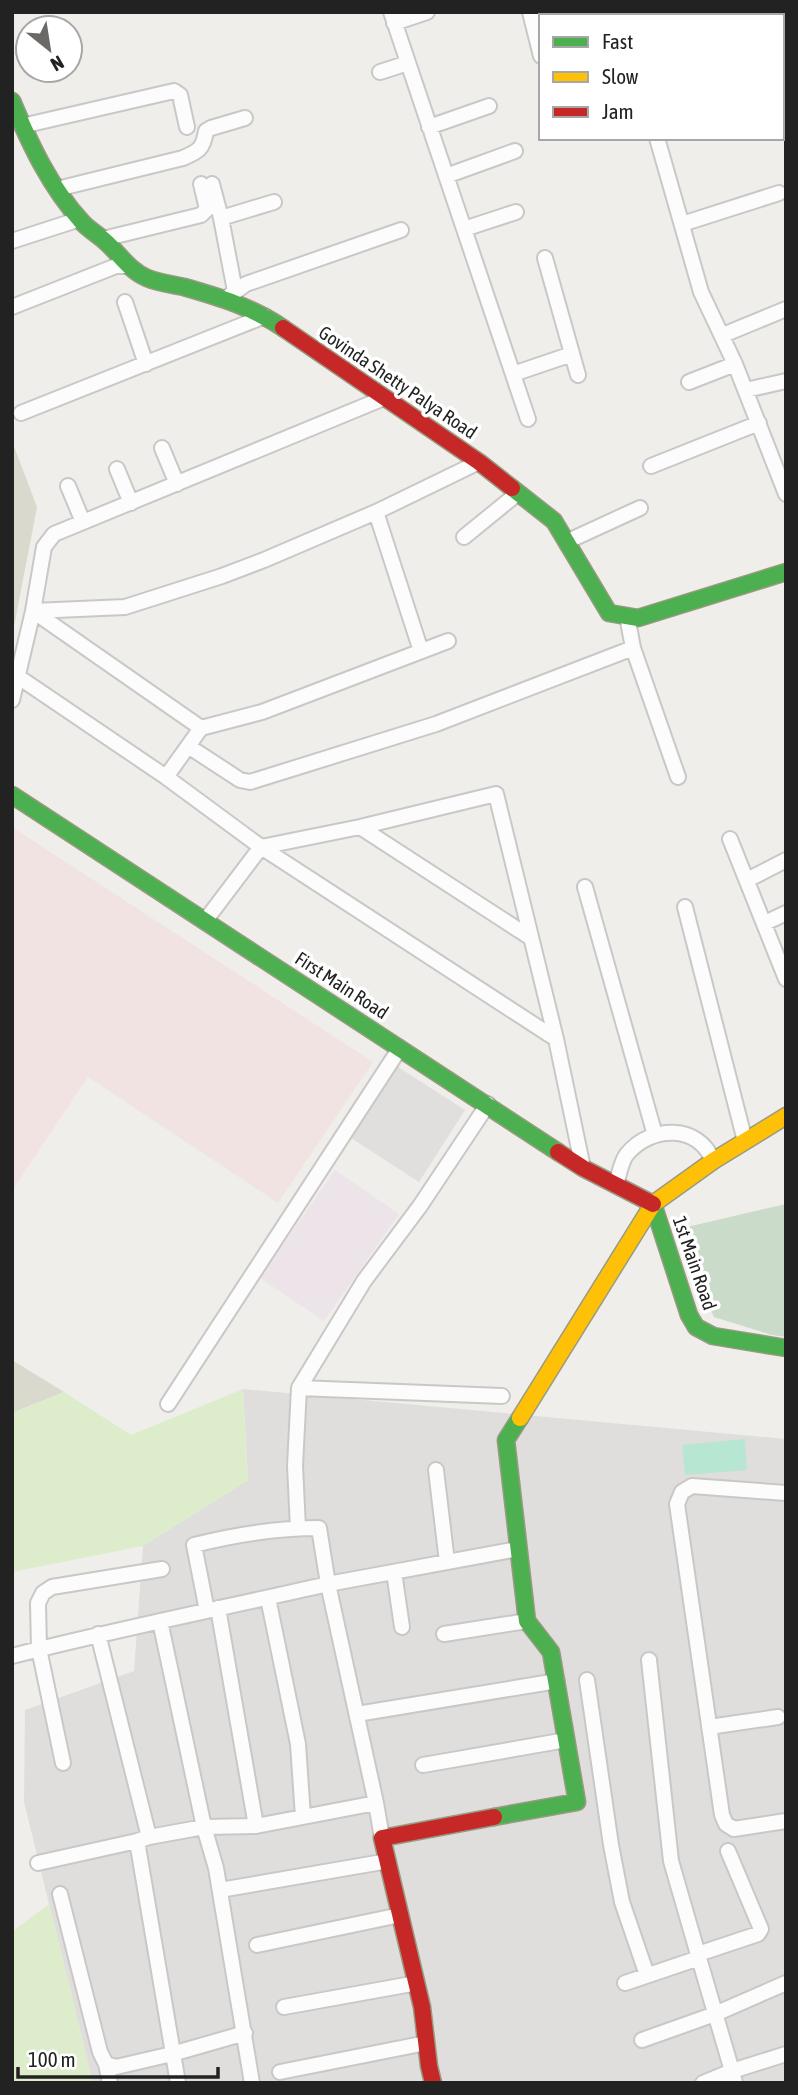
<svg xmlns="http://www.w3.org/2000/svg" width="798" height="2095" font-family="'Asap Condensed',sans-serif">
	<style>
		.residential { fill: #dfdedc }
		.commercial { fill: #f1e3e1 }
		.industrial { fill: #ede4e9 }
		.construction { fill: #d9d9cd }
		.grass { fill: #ddeccb }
		.cemetery { fill: #cadbca }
		.pitch { fill: #b7e6d2 }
		.parking { fill: #e0dfde }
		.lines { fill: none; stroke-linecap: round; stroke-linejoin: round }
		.street-casing { stroke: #c9c8c7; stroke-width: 18 }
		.fast-casing { stroke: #999a82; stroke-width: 19 }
		.slow-casing { stroke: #999a82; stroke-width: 19 }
		.jam-casing { stroke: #999a82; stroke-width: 19 }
		.street { stroke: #fdfcfc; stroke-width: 14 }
		.fast { stroke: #4caf50; stroke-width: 16 }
		.slow { stroke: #ffc107; stroke-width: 16 }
		.jam { stroke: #c62828; stroke-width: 16 }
		.labels { text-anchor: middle; stroke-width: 7; stroke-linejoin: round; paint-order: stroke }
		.street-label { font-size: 19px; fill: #222; stroke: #fff }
	</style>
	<rect width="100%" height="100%" fill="#f0eeeb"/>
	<path class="residential" d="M243 1389 786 1439V2083H93L24 1802 25 1710 134 1671 143 1546 248 1480Z"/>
	<path class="commercial" d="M12 827 373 1062 278 1203 88 1077 12 1191Z"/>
	<path class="industrial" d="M335 1170 399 1214 324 1321 260 1278Z"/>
	<path class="construction" d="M12 441 37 507 12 637Z
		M12 1360 64 1392 12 1413Z"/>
	<path class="grass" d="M243 1389 248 1480 143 1546 12 1572V1413L64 1392 131 1435Z
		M49 1904 93 2083H12V1932Z"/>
	<path class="cemetery" d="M786 1204V1337L772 1335 714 1317 674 1230Z"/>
	<path class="pitch" d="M745 1439 747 1470 685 1475 682 1445Z"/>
	<path class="parking" d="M398 1067 465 1110 419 1182 351 1138Z"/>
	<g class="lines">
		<g class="street-casing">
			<path id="street" d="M391 12 528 419
				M530 12 541 56
				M622 12 623 16
				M691 12 692 16
				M754 12 755 16
				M394 23 427 12
				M380 72 408 63
				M22 126 174 91 180 95 187 127
				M429 127 489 106
				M657 138 701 292 735 364 786 494
				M446 176 515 151
				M212 184 221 218 235 291
				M57 189 183 158C199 151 203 149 206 131L211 128 245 118
				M221 218 274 202
				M682 224 779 193
				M464 229 516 212
				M103 239 201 215 207 209 201 184
				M12 241 80 219
				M545 258 578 375
				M225 299 246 284 401 230
				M125 302 146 364
				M12 307 116 266H128
				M723 335 786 309
				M513 374 572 354
				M689 382 735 364
				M746 390 786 381
				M21 413 265 316
				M162 448 177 484
				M651 466 759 423
				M117 469 131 503
				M68 486 83 522
				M376 512 421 651
				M464 537 518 493
				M566 542 640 508
				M33 611 125 607 222 576 264 560 376 512 479 462
				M33 611 201 728
				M627 616 633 648 678 777
				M17 676 166 777 261 847 556 1039
				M12 700 33 611 44 547 54 534 384 398
				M188 746 240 780 250 782 436 724 633 648
				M166 777 201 728 262 712 448 641
				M360 827 531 938
				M730 839 786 979
				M747 880 786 860
				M585 887 655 1135
				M685 907 745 1141
				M205 921 261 847 360 827 496 794 556 1039 583 1168
				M765 923 786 913
				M488 1104 420 1206 364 1281 299 1388 502 1396
				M616 1185C619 1175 621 1161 627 1154 651 1125 699 1124 713 1161
				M168 1404 400 1048
				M436 1470 447 1562
				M786 1493 692 1486 682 1492 677 1504 722 1815 726 1824 734 1829 786 1821
				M298 1528 295 1466 299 1388
				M394 1572 402 1627
				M268 1598 298 1744 303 1817
				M218 1608 256 1826
				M160 1621 204 1827 216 1868 252 2083
				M98 1634 149 1837 204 1827 256 1826 376 1803
				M444 1634 527 1621
				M12 1656C117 1629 223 1608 328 1584L319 1528C277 1528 234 1535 194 1545L207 1611
				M649 1660 671 1861 699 1958
				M587 1680 611 1845 622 1902 647 1975
				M357 1714 557 1681
				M709 1727 778 1717
				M63 1763 39 1649 38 1603 43 1593 52 1587 162 1569
				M423 1765 566 1740
				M149 1837 137 1841 178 2083
				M382 1838 376 1803 328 1584 518 1549
				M38 1863 137 1841
				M220 1890 388 1861
				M60 1894 100 2052 106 2064 116 2067 172 2054 245 2033
				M257 1945 400 1915
				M698 1954 758 1934 761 1929 728 1851
				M625 1983 699 1958 732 2071 703 2083
				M284 2007 417 1983
				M642 2040 715 2014 786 1983
				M106 2064 110 2083
				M280 2072 426 2043
				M735 2083 732 2071 786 2054"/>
		</g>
		<g class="fast-casing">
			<path id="fast" d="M12 101C30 144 50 187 82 222 89 230 99 235 107 243 120 255 130 271 147 278 159 283 171 284 184 287 219 297 252 307 283 328
				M512 488 554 521 609 613 638 618 786 572
				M12 795 558 1152
				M653 1204 689 1315 696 1327 713 1336 786 1348
				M494 1817 577 1802 551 1652 527 1621 506 1440 520 1418"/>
		</g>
		<g class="slow-casing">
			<path id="slow" d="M520 1418 653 1204 713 1161 786 1116"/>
		</g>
		<g class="jam-casing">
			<path id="jam" d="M283 328 479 462 512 488
				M558 1152 583 1168 653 1204
				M433 2083 429 2066 422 2007 382 1838 494 1817"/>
		</g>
		<use href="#street" class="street"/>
		<use href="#fast" class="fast"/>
		<use href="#slow" class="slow"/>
		<use href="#jam" class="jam"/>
	</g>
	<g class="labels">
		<g class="street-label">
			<text transform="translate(398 382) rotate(34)" y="7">Govinda Shetty Palya Road</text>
			<text transform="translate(342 985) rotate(33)" y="7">First Main Road</text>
			<text transform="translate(695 1263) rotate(71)" y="7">1st Main Road</text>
		</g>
	</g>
	<rect width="798" height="2095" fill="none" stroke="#222222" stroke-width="28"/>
	<rect x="539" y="14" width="245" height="126" fill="#ffffff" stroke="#a7a7a7" stroke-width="2"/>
	<rect x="553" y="37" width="35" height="10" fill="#4caf50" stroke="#a7a7a7" stroke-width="2"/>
	<text x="602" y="49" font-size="21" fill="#222222">Fast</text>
	<rect x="553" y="72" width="35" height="10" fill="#ffc107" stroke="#a7a7a7" stroke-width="2"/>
	<text x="602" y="84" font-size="21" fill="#222222">Slow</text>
	<rect x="553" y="107" width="35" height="10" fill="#c62828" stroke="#a7a7a7" stroke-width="2"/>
	<text x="602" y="119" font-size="21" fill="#222222">Jam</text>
	<g transform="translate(49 49) rotate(150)"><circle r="33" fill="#ffffff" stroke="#a7a7a7" stroke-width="2"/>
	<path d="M0-5L12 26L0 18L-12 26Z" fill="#6a6968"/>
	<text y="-10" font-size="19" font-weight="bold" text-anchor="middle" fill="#222222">N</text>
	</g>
	<path d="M18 2067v10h200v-10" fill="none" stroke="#222222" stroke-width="3.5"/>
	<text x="28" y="2067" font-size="21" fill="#222222" stroke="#ffffff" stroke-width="5" paint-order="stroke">100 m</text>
</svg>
